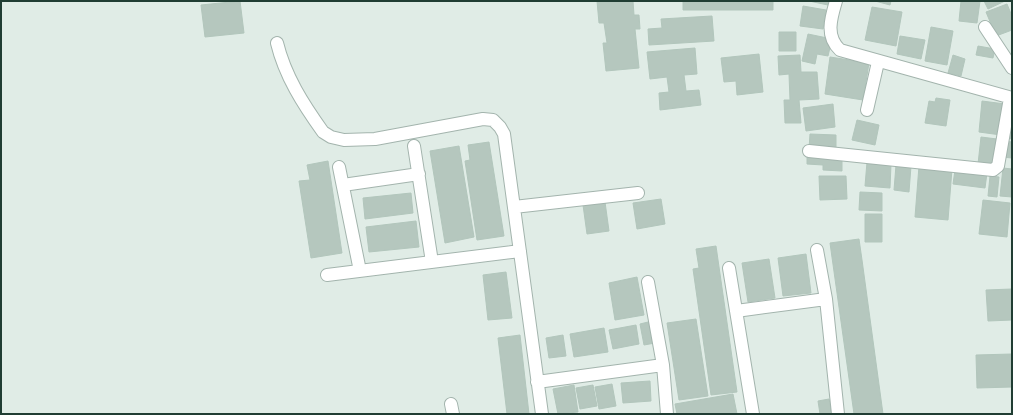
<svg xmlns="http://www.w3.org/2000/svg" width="1013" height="415" font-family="Overpass,sans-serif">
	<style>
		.building { fill: #b5c7be; stroke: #b2c6bc }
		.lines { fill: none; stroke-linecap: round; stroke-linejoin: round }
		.street-casing { stroke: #a3b4ad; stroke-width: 14 }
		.street { stroke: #fff; stroke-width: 12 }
	</style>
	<rect width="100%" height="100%" fill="#e0ece6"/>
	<path class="building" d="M240 1 244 33 205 37 201 5Z
		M597 1H633L634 15H639L640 29H635L639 68 606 71 603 43H607L604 23H599Z
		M683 1H773V10H683Z
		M809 1H829L828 5Z
		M875 1H891L890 5Z
		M961 1H980L977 23 959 21Z
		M984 1H1005L988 9Z
		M1007 4 1012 16V30L996 36 986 12Z
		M803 6 826 10 823 29 800 26Z
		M872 7 902 12 896 46 865 40Z
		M712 16 714 41 649 45 648 29 662 28 661 19Z
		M931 27 953 31 947 65 925 61Z
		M779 32H796V51H779Z
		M808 34 832 39 828 56 817 54 815 64 802 61Z
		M900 36 925 40 921 59 897 54Z
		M978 46 995 49 993 58 976 55Z
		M695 48 697 74 684 75 686 91 699 90 701 105 660 110 659 93 669 92 667 77 650 79 647 52Z
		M759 54 763 92 737 95 736 81 724 82 721 58Z
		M800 55 801 72H817L819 99 799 100 801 123H785L784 100H790L789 74 779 75 778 56Z
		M953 55 965 59 961 76 948 73Z
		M830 57 869 63 863 100 825 94Z
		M936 98 950 100 946 126 925 123 929 101 935 102Z
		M982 101 1005 104 1001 135 979 132Z
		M833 104 835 127 806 131 803 108Z
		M1012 106V139L1007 138Z
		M857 120 879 125 875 145 852 140Z
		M810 134 836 135V149H809Z
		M981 137 997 139 994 166 978 164Z
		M1004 141 1012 142V158L1002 157Z
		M489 142 504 236 477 240 465 161 470 160 468 145Z
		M459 146 474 237 445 243 430 151Z
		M807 154 842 155V171L823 170V165L807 164Z
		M328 161 342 253 311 258 299 181 310 180 307 165Z
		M867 162 891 164 890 188 865 186Z
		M896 165 911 166 909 192 894 190Z
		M919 166 952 169 948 220 915 217Z
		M1003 168 1012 169V197L1000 196Z
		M955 170 987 173 985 188 953 184Z
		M819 176H846L847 199 820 200Z
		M990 176 999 177 997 197 988 196Z
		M860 192 882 193V211L859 210Z
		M411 193 413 213 365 219 363 198Z
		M661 199 665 224 637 229 633 203Z
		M983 200 1010 203 1007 237 979 234Z
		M605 202 609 231 587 234 583 205Z
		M865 214H882V242H865Z
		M416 221 419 247 369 252 366 227Z
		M859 239 862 260 883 414H854L830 243Z
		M716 246 737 392 711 395 693 269 699 268 696 249Z
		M806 254 811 293 783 296 778 258Z
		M769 259 775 298 748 302 742 263Z
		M506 272 512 318 488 320 483 275Z
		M637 277 644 315 615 320 609 283Z
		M1012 289V320L988 321 986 290Z
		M696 319 708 396 679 400 667 323Z
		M652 321 655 343 644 345 640 324Z
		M636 325 639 344 613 349 609 330Z
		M604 328 608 352 574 357 570 334Z
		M520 335 529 414H507L498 338Z
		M563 335 566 356 549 358 546 338Z
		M1012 354V387L977 388 976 355Z
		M650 381 651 401 623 403 621 383Z
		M612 384 616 406 599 409 595 387Z
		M574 385 578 412 558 414 553 389Z
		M593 385 597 406 580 409 576 388Z
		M733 394 737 414H677L675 404Z
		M829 399 832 414H820L818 401Z"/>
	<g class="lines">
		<g class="street-casing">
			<path id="street" d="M836 1C831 18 825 36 840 50L1012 98
				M985 27 1012 68
				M277 43C285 76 303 104 323 132L331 137 344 140 375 139 483 119 493 120 500 127 504 134 542 414
				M867 110 878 62
				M414 146 432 262
				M809 151 993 170 998 166 1010 98
				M339 167 360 271
				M343 185 419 174
				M514 207 638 193
				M817 250 826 299 838 414
				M729 268 753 414
				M327 275 520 251
				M648 282 663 365 667 414
				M736 311 826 299
				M537 382 663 365
				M451 404 453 414"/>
		</g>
		<use href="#street" class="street"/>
	</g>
	<rect width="1013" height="415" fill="none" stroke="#203d33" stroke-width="4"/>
</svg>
